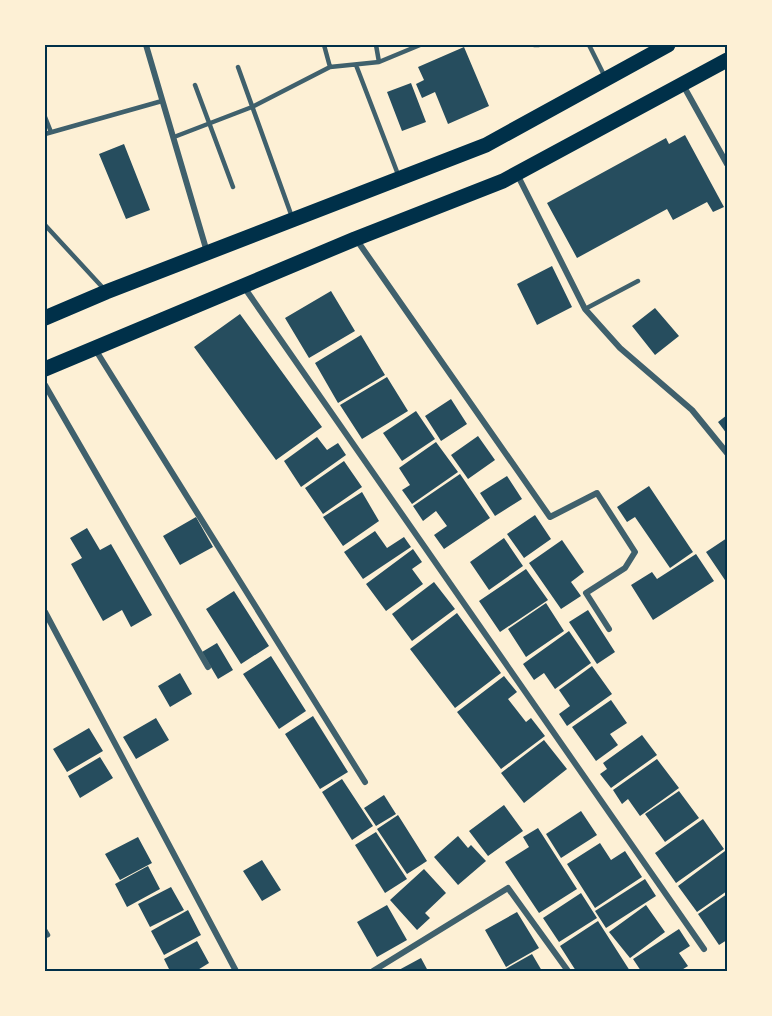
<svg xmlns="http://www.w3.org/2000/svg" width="772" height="1016" font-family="'PT Sans Narrow',sans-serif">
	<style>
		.building { fill: #264d5e }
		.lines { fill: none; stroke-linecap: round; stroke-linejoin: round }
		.service { stroke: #3f606c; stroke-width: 4.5 }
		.minor { stroke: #3f606c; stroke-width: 6 }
		.primary { stroke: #003049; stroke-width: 15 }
		.neatline { fill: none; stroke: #003049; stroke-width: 2 }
	</style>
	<rect width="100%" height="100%" fill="#fdf0d5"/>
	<path class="building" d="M464 47 489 106 448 124 435 92 422 98 416 84 424 80 418 67Z
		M411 83 426 122 402 131 387 92Z
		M685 135 724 207 713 212 707 202 673 220 667 209 577 258 547 203 666 138 669 144Z
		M124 144 150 210 126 219 99 154Z
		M552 266 572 307 537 325 517 284Z
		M331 291 355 331 309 358 285 318Z
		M655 308 679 336 655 355 632 326Z
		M240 314 322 427 276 460 194 347Z
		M361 335 385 375 338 403 315 363Z
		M387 377 408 411 362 439 340 405Z
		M451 399 467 424 441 441 425 416Z
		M416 411 435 439 402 461 383 433Z
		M727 415V434L718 422Z
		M478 436 495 460 468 479 451 455Z
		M317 437 327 450 338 443 346 455 301 487 284 461Z
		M436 442 458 472 412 504 402 490 410 485 399 468Z
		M344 461 362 487 323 514 305 488Z
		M460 474 490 518 444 549 434 535 447 526 436 511 423 521 413 506Z
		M507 476 522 499 495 516 480 493Z
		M649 486 693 552 670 568 635 517 627 522 617 507Z
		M362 492 379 521 343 546 323 517Z
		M535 515 551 539 524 558 507 534Z
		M196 517 213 547 180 565 163 536Z
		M87 528 100 550 111 544 152 615 131 627 122 610 103 621 71 564 82 558 70 538Z
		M375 531 387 548 404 537 411 547 363 579 344 552Z
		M504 538 523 566 489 590 470 562Z
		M727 538V583L706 552Z
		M562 540 584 572 571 582 581 596 561 609 529 563Z
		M413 549 422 562 412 569 423 584 386 611 366 584Z
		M696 554 714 581 653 620 631 585 652 572 657 579Z
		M526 569 548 600 500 632 479 601Z
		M434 582 455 609 412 641 392 614Z
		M234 591 269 646 241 664 206 609Z
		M546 603 564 631 526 657 508 629Z
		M588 610 615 652 597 664 569 622Z
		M457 613 501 673 455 708 410 649Z
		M569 631 591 663 555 689 544 673 534 680 523 664Z
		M217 643 233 670 218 679 202 652Z
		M271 656 306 711 279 729 243 674Z
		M592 666 612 694 567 726 559 714 570 706 559 690Z
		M180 673 192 694 170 707 158 686Z
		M504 676 517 692 508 699 526 722 531 718 545 736 501 769 457 712Z
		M611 700 627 723 610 734 618 745 596 761 572 727Z
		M313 716 348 772 320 789 285 734Z
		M156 718 169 740 136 759 123 737Z
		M89 728 103 751 67 772 53 749Z
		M642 735 657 755 611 788 600 774 607 769 603 763Z
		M544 740 567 769 524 803 501 773Z
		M100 757 113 778 80 798 68 776Z
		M657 759 679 788 640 816 628 799 622 804 613 790Z
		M342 779 373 826 352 840 322 792Z
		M679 791 699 818 665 842 645 814Z
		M384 795 396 814 376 826 364 808Z
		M504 805 523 831 488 856 469 831Z
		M581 811 597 835 561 858 546 834Z
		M398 815 427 861 407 874 377 829Z
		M703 819 724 849 676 883 655 853Z
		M538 828 577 889 539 913 505 862 529 847 523 837Z
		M376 832 407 879 385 893 355 845Z
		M458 836 468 848 471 845 486 861 458 885 434 857Z
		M138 837 152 863 120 880 105 854Z
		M600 843 611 860 625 851 642 877 595 908 567 864Z
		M725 851 727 854V891L697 912 678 886Z
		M262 860 281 890 262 901 243 871Z
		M148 866 160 889 127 907 115 884Z
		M424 869 446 893 425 913 430 918 417 930 390 900Z
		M645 879 656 896 606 928 595 911Z
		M171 887 184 910 150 927 138 904Z
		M581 893 597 918 559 942 543 918Z
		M727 894V940L719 945 698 914Z
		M387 905 407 940 377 957 357 922Z
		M646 905 665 932 630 958 609 932Z
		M188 910 201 935 164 955 151 931Z
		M517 912 539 948 506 967 485 930Z
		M598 921 630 971H576L560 946Z
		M679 929 690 946 679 953 688 966 680 971H641L633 959Z
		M197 941 209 963 196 971H170L164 959Z
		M532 954 542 971H502Z
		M421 958 428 971H397Z"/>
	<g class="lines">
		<path class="service" d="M324 45 330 67
			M376 45 379 62
			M534 45H539
			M589 45 605 77
			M356 65 399 177
			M238 67 292 217
			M195 85 233 187
			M45 117 51 132
			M45 134 162 101
			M174 137 252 107 330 67 379 62 420 45
			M45 225 104 289
			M585 309 638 281
			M45 930 48 935 45 936"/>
		<path class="minor" d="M146 45 207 252
			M683 85 727 164
			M517 174 585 309 620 348 692 410 727 453
			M356 239 550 517 597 493 635 552 625 568 586 593 609 629
			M244 287 704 949
			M95 349 365 782
			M45 385 208 667
			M45 612 236 971
			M373 971 508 888 568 971"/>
		<path class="primary" d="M45 318 106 292 486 145 668 45
			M45 369 355 239 503 181 727 60"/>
	</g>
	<rect width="772" height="1016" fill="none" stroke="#fdf0d5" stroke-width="93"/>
	<rect x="46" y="46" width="680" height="924" class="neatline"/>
</svg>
